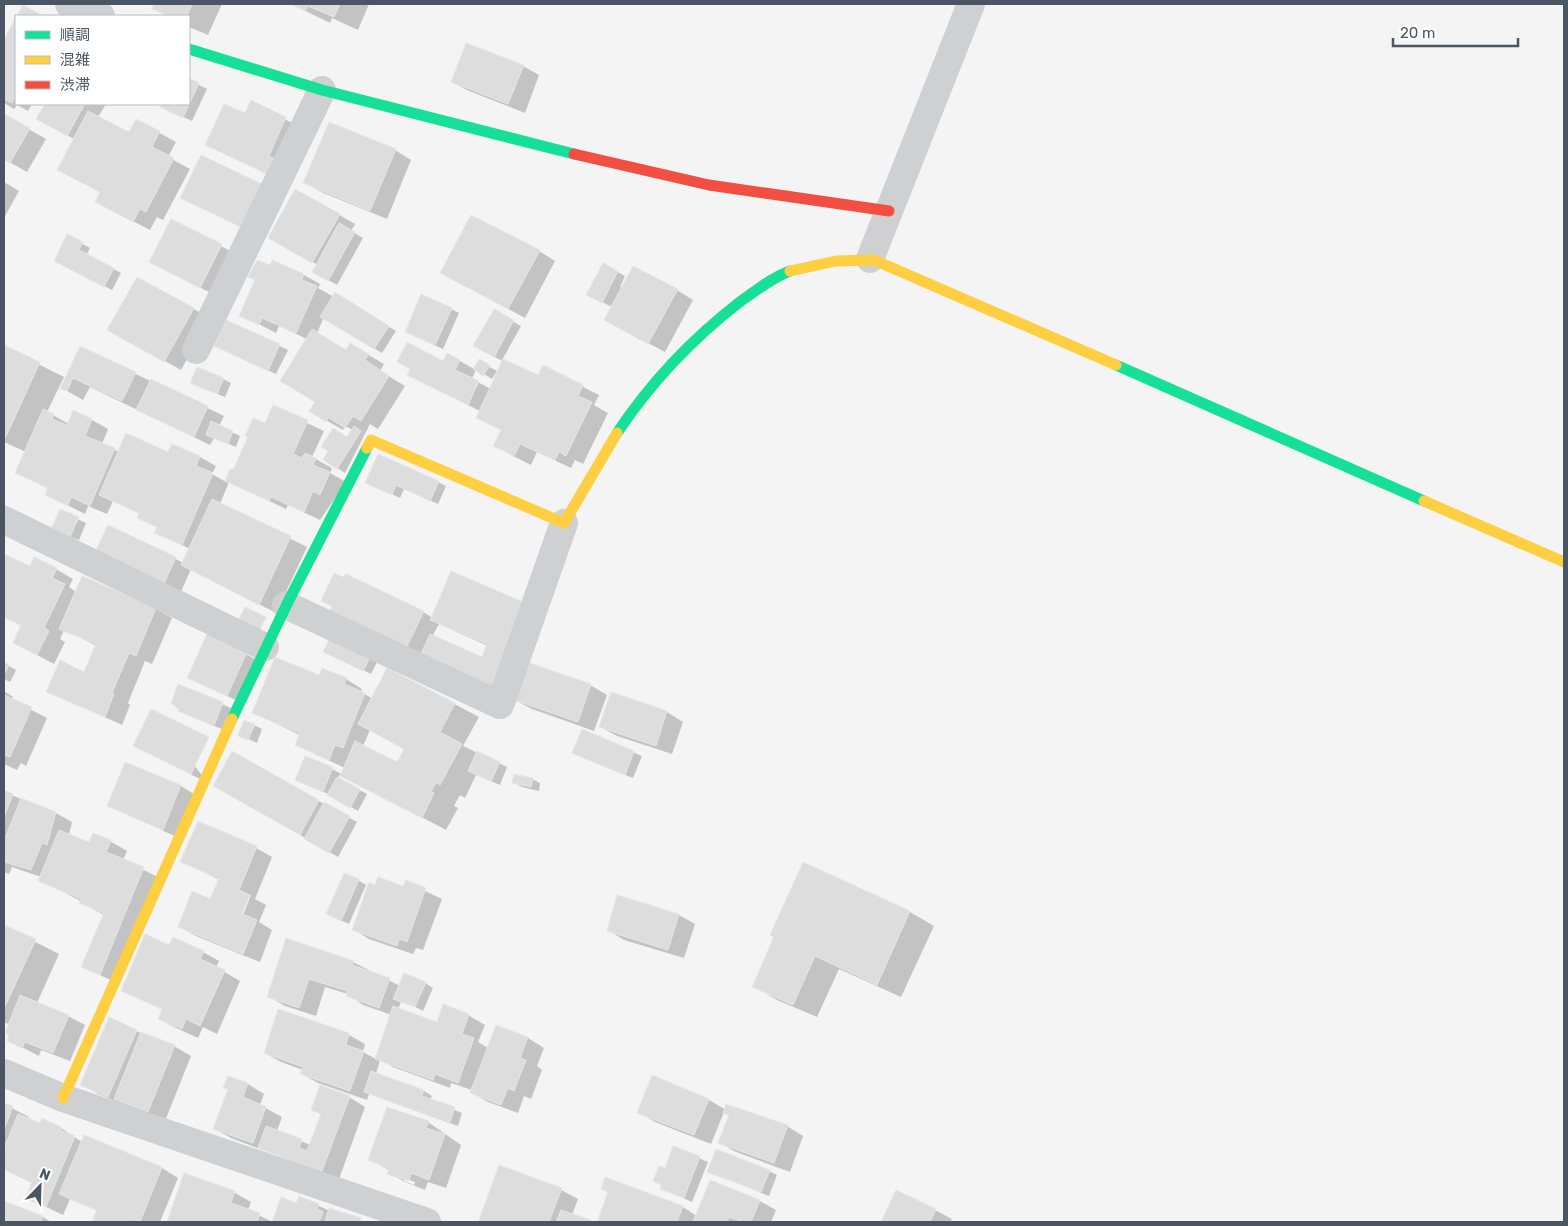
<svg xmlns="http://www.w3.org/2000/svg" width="1568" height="1226" font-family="Rubik,'Noto Sans JP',sans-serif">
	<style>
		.shadow { fill: #0003; fill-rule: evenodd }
		.building { fill: #ddddde; stroke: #e5e6e7 }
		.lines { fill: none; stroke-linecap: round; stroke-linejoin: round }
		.street { stroke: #ced0d2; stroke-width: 28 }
		.fast { stroke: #16e098; stroke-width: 11 }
		.slow { stroke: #ffcf43; stroke-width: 11 }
		.jam { stroke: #f24e42; stroke-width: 11 }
	</style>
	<rect width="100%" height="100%" fill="#f4f4f4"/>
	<path class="shadow" d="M155 4H222L208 35 189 27V16H167L153 8Z
		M291 4H369L358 30 332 18 330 23Z
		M16 20V104H32L28 111 17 105 14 109 4 103V43Z
		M523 66 539 75 525 113 469 91 452 82Z
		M189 80 207 89 192 121 162 107 163 104H189Z
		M251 102 302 128 283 182 206 145 245 115Z
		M46 104H106L98 117 129 133 136 120 176 142 168 157 190 169 163 220 157 217 150 230 113 211 101 193 59 170 74 139 38 119Z
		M4 115 46 139 27 172 4 159Z
		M395 150 411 160 387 219 321 192 305 183Z
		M4 182 19 191 4 218Z
		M263 186 260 237 182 197Z
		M296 190 355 224 351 231 363 238 337 285 314 272 318 265 269 238Z
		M171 220 238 255 217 296 167 271Z
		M68 236 90 248 87 254 121 273 112 290 63 265Z
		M539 251 555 261 525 318 458 282Z
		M603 264 625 276 620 287 622 288 677 290 693 300 665 352 622 329 612 307 596 299Z
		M304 275 320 284 318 288 334 297 344 299 396 331 382 353 324 317 317 333 347 351 351 345 384 364 380 371 405 386 378 429 370 424 345 473 325 460 347 439 353 430 345 426 343 430 310 411 316 401 307 339 279 326 276 333 241 315Z
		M138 278 210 318 181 370 109 330Z
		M451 309 459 313 443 349 414 336Z
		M494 311 521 326 502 360 538 377 543 367 599 395 594 405 608 413 583 464 575 460 571 468 537 452 531 465 511 455 494 445 502 430 480 411 425 384 444 362 460 361 474 369 486 365 497 371 492 379 476 369 472 379 491 389 504 362 475 346Z
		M227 321 288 350 276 374 223 350Z
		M4 347 64 377 47 412 69 424 74 412 92 420 108 429 102 444 119 452 200 457 216 466 212 474 226 482 231 471 234 472 266 425 273 407 324 431 312 457 332 468 330 473 346 482 320 520 288 505 286 509 229 482 220 504 307 547 276 613 191 569 180 594 112 563 108 527 184 563 190 549 156 532 158 528 139 517 140 514 113 501 107 514 88 506 85 514 47 495 49 489 17 473 26 452 4 442Z
		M81 348 224 416 219 426 240 436 236 447 214 438 210 445 90 387 83 400 62 388Z
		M223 379 231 383 225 397 199 387Z
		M367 482H438L446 486 438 504 404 489 400 498Z
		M61 511 86 523 79 540 61 533Z
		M4 555 30 568 34 559 56 569 73 579 69 587 76 592 156 609 172 618 152 664 145 661 128 703 130 705 122 725 48 691 85 673 97 646 64 630 60 639 65 642 54 664 14 643 22 626 4 617Z
		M323 601 423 612 433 618 527 605 507 700 438 665ZM439 624 488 646 482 659 432 637Z
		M325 651 378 660 371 674Z
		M246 654 262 663 244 704 189 678Z
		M4 663 16 670 10 682 4 679Z
		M388 669 479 717 463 746 507 767 500 785 476 775 465 798 460 795 454 806 458 808 446 830 340 774 338 779 367 794 358 811 329 794 304 784 306 757 342 774 345 768 296 745 300 735 254 713 320 677 346 679 362 689 361 692 373 699ZM370 730 405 749 397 764 363 746Z
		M590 685 607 695 594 731 532 709 515 700Z
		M179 686 231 708 222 729 187 715 172 704Z
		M4 691 13 697 12 700 47 718 26 766 21 763 17 770 4 764Z
		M611 694 667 712 683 722 672 754 617 736 600 727Z
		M151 710 208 783 134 746Z
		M254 725 262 729 257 743 239 735Z
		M583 731 642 756 633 778 581 757Z
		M232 753 357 822 338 857 214 785Z
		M126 764 181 786 197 796 179 838 109 806Z
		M532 779 540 783 539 791 522 787 514 783Z
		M4 792 56 813 72 822 69 835 90 844 94 834 110 841 127 851 123 860 160 878 117 983 83 967 104 915 80 902 81 901 39 880 41 877 12 867 9 874 4 872Z
		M256 848 272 857 255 899 266 905 259 922 272 930 260 962 196 936 179 926 211 901 220 880 182 862ZM248 895H251L241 920H239Z
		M804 864 910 912 934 926 901 997 839 969 817 1017 777 1000 753 986Z
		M358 880 366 885 349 924 336 918Z
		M406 882 442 899 423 950 416 948 413 954 369 939 353 929 376 886 404 888Z
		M618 896 679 915 695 924 684 958 624 940 608 930Z
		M4 926 59 954 37 1003 68 1016 85 1025 70 1061 41 1050 39 1056 8 1040 10 1025 4 1022Z
		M287 940 353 962 400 986 425 983 433 988 423 1011 402 1000 398 1009 437 1023 468 1015 485 1025 478 1042 488 1048 496 1026 528 1038 544 1048 537 1066 542 1070 531 1099 524 1096 518 1113 488 1102 471 1092 472 1090 451 1083 450 1088 393 1067 380 1060 376 1074 424 1091 432 1096 430 1100 462 1113 458 1126 369 1094 367 1100 318 1083 302 1074 303 1070 281 1062 265 1053 279 1011 349 1035 365 1044 363 1052 376 1059 392 1015 363 1005 348 994 325 987 316 1016 285 1006 268 996Z
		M170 947 203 952 219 961 216 967 240 981 217 1034 203 1027 198 1038 176 1028 159 1019 163 1010 122 990Z
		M136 1031 174 1046 191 1056 165 1121 98 1094 82 1084Z
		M229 1078 248 1084 264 1094 260 1105 282 1117 277 1131 310 1145 322 1115 313 1109 349 1097 365 1107 339 1179 231 1138 215 1129 229 1090 225 1088Z
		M709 1100 726 1110 787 1126 803 1136 790 1172 736 1152 720 1143 730 1115 724 1112 711 1144 655 1122 639 1112Z
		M4 1104 29 1117 28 1119 41 1125 61 1128 82 1142 85 1136 162 1168 178 1178 160 1222H93L98 1211 70 1199 63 1215 27 1198 33 1183 4 1170V1152L6 1146 4 1145Z
		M428 1122 461 1145 446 1188 428 1182 425 1190 405 1182 388 1173 389 1170 370 1160ZM404 1178 415 1182 414 1185 404 1181Z
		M674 1148 708 1162 692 1202 661 1188Z
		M500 1167 561 1190 578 1199 572 1215 592 1222H485L480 1220Z
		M708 1171H769L777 1175 769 1196Z
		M185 1175 235 1193 251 1202 248 1210 273 1222 282 1199 297 1204 300 1197 330 1211 365 1222H168Z
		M606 1179 683 1207 697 1216 711 1181 760 1201 776 1210 771 1222H598L610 1193Z
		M896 1192 935 1210 952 1219 950 1222H883Z
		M4 1202 43 1217 51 1222H4Z"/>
	<path class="building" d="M154 4H192L187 16H169L152 9Z
		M291 4H340L334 17 308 6 306 10Z
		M23 5 44 16H17Z
		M16 17V94L12 103 4 99V40Z
		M466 43 524 65 508 104 451 82Z
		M189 78 199 83 183 118 160 107 162 104H189Z
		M251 100 286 117 269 156 273 158 266 173 205 145 224 104 245 113Z
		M45 104H85L67 136 36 119Z
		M88 111 129 132 136 119 160 131 152 147 174 158 146 212 140 209 133 222 95 202 100 192 57 170Z
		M4 114 30 128 10 163 4 160Z
		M329 122 396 149 370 211 303 183Z
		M201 155 264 185 243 228 180 198Z
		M295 189 340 214 312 263 268 238Z
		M471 215 540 250 508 309 440 273Z
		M171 219 222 244 200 288 149 262Z
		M339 223 355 232 328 281 312 272Z
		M67 234 83 242 79 250 114 268 104 287 54 261Z
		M257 260 270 265 272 260 304 274 302 280 317 286 296 333 262 318 259 325 239 316 255 280 248 277Z
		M603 263 618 271 602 303 586 295Z
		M633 266 678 289 648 344 604 320Z
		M137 277 194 308 164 362 107 330Z
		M335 292 389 326 374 349 320 317Z
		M421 294 452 308 435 345 405 332Z
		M494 309 514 320 494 357 473 346Z
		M226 320 280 344 268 371 214 346Z
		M312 329 346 350 350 343 369 354 365 360 389 376 361 421 353 416 345 428 328 417 326 422 309 411 315 402 280 381Z
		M407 342 443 361 447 353 460 360 455 370 479 381 468 405 407 375 410 369 397 362Z
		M4 345 40 362 4 441Z
		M80 346 136 372 122 401 73 378 67 391 60 389Z
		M479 359 490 365 483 376 473 369Z
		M503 359 538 375 543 365 583 385 578 396 592 402 566 456 559 452 555 460 520 444 514 456 493 446 501 430 476 418Z
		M197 367 224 378 217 394 190 383Z
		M151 379 208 406 194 437 136 410Z
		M273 405 308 420 293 454 302 458 305 453 316 458 313 465 330 472 320 495 313 491 304 512 271 497 269 501 225 481 230 469 233 470 248 437 245 436 253 418 265 423Z
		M43 409 54 414 52 419 67 425 73 410 92 419 85 436 115 448 90 506 71 497 68 506 45 495 48 488 15 473Z
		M211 421 233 431 228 444 206 435Z
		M354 426 361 431 337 469 323 460 328 451 321 447 333 428 347 437Z
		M126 433 168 452 172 444 200 456 196 466 213 473 182 545 154 533 157 527 137 518 139 513 99 495Z
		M378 454 439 481 430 501 396 485 392 495 365 483Z
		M212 499 291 536 259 605 181 565Z
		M60 509 79 517 70 537 51 529Z
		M108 525 176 557 163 586 94 554Z
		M4 554 30 566 34 557 57 568 52 578 65 584 44 628 49 631 37 655 13 643 21 625 4 617Z
		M451 571 528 604 491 691 420 656 430 634 482 657 487 644 430 620Z
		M334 573 343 577 346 574 424 611 406 649 329 613 332 606 321 601Z
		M82 576 156 608 136 656 129 653 112 693 114 694 105 717 46 692 60 660 84 672 96 644 59 629Z
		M245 607 266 617 258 633 237 623Z
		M207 634 247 652 227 696 187 678Z
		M331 636 371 655 363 671 323 652Z
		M275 657 319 675 322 668 347 678 344 684 365 693 343 748 335 745 329 760 295 745 300 733 252 713Z
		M4 662 9 665 4 675Z
		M527 662 591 684 578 722 514 700Z
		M387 668 455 703 440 732 462 744 440 785 436 782 431 792 434 793 422 818 340 776 355 741 397 762 404 749 358 724Z
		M178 684 223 702 214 726 178 711 179 707 171 704Z
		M611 692 667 711 656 746 599 727Z
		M4 695 32 707 10 757 4 755Z
		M151 709 209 737 191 774 133 746Z
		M244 720 255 724 248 740 238 736Z
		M582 729 634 751 625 775 572 753Z
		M232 751 319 800 300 835 213 786Z
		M477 751 500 762 491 781 468 771Z
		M305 756 333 767 323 792 295 780Z
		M125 762 181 785 163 830 107 806Z
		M514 774 533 778 531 787 512 783Z
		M337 777 360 789 350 808 327 795Z
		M4 790 13 794 4 817Z
		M21 798 56 812 47 845 42 843 31 870 4 862V841Z
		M324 802 350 816 329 853 304 839Z
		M198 821 257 846 239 890 250 895 242 914 257 920 243 954 178 927 192 891 210 899 219 878 180 862Z
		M59 830 89 842 93 833 111 840 106 852 144 867 100 975 81 967 104 913 79 903 81 899 38 881Z
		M803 862 910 911 877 985 815 956 793 1005 752 987 774 937 770 935Z
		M344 873 359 879 341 921 326 914Z
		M378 877 403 886 406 880 426 888 407 942 399 939 397 946 352 930 369 882 375 885Z
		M617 895 679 914 668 950 607 931Z
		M4 925 36 939 4 1009Z
		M145 934 169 945 173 937 204 951 200 959 225 970 200 1026 186 1019 182 1029 158 1019 162 1009 121 991Z
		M286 938 354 961 352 965 390 978 379 1008 346 996 347 991 309 979 299 1008 267 997Z
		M404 973 426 982 415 1007 393 999Z
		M20 995 69 1015 53 1053 25 1042 22 1048 7 1041 9 1035 5 1033Z
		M443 1004 469 1014 462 1034 474 1038 458 1083 435 1074 433 1080 375 1059 393 1006 437 1022Z
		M278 1009 349 1033 346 1045 364 1051 350 1091 300 1074 303 1067 264 1053Z
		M109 1017 137 1030 108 1097 80 1085Z
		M496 1025 528 1037 520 1058 526 1060 514 1091 508 1088 501 1105 470 1093Z
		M141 1032 175 1045 148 1112 114 1099Z
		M371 1071 424 1090 422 1096 455 1107 450 1122 364 1092Z
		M652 1075 709 1099 694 1135 637 1113Z
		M228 1076 248 1083 243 1097 266 1107 253 1143 213 1129 228 1089 223 1088Z
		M320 1085 350 1096 322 1171 258 1148 266 1126 302 1139 299 1148 307 1151 321 1114 311 1110Z
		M4 1103 13 1106 4 1130Z
		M726 1104 788 1125 774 1163 718 1143 729 1115 723 1113Z
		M387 1107 429 1121 426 1128 445 1134 429 1180 411 1173 409 1181 387 1174 389 1168 368 1160Z
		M18 1114 40 1123 42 1118 61 1127 60 1130 75 1136 46 1207 26 1199 32 1181 4 1170V1148Z
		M84 1135 162 1167 140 1222 134 1219 133 1222H92L97 1210 59 1194Z
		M673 1146 700 1156 684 1198 660 1189 661 1185 653 1181 659 1166 665 1168Z
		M716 1149 770 1170 761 1192 707 1172Z
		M499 1165 562 1188 549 1222H485L479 1220Z
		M184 1173 235 1191 231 1203 260 1213 257 1222H167Z
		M605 1177 683 1206 677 1222H597L608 1192 601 1189Z
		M710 1180 760 1200 751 1222H744L729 1217 727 1222H693Z
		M896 1190 936 1209 930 1222H881Z
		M299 1196 319 1204 317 1209 323 1212 319 1222H272L281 1197 296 1203Z
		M4 1201 43 1216 41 1222H4Z
		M329 1208 361 1218 360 1222H325Z
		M561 1210 591 1220 590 1222H556Z"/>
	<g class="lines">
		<path class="street" d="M69 4 101 16
			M870 259 971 4
			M196 350 322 90
			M4 520 265 647
			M286 605 500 705 564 523
			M4 1073 63 1098 427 1222"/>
		<path class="fast" d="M189 49 322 90 574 154
			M1116 365 1424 501
			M617 433C651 382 693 338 741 301 757 290 771 278 790 271
			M232 719 288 602 367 448"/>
		<path class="slow" d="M790 271 836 261 874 260 1116 365
			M367 448 371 440 564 523 617 433
			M1424 501 1564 562
			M63 1098 232 719"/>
		<path class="jam" d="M574 154 709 185 889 211"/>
	</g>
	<rect width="1568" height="1226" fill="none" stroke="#4a5661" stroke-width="10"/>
	<rect x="15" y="15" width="175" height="90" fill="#ffffff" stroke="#b7bbc0"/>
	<rect x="25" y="31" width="25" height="8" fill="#16e098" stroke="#b7bbc0"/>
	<text x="60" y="40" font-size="15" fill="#4a5661">順調</text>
	<rect x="25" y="56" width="25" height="8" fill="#ffcf43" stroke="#b7bbc0"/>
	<text x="60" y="65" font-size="15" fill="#4a5661">混雑</text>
	<rect x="25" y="81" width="25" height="8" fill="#f24e42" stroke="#b7bbc0"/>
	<text x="60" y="90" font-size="15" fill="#4a5661">渋滞</text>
	<g transform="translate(40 1186) rotate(23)" stroke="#ffffff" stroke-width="4" paint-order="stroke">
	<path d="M0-4L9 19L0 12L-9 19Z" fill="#4a5661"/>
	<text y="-8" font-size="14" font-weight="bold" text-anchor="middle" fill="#4a5661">N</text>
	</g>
	<path d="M1393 38v8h125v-8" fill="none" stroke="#4a5661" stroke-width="2.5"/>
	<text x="1400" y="38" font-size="15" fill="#4a5661" stroke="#ffffff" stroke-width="4" paint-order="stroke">20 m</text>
</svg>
